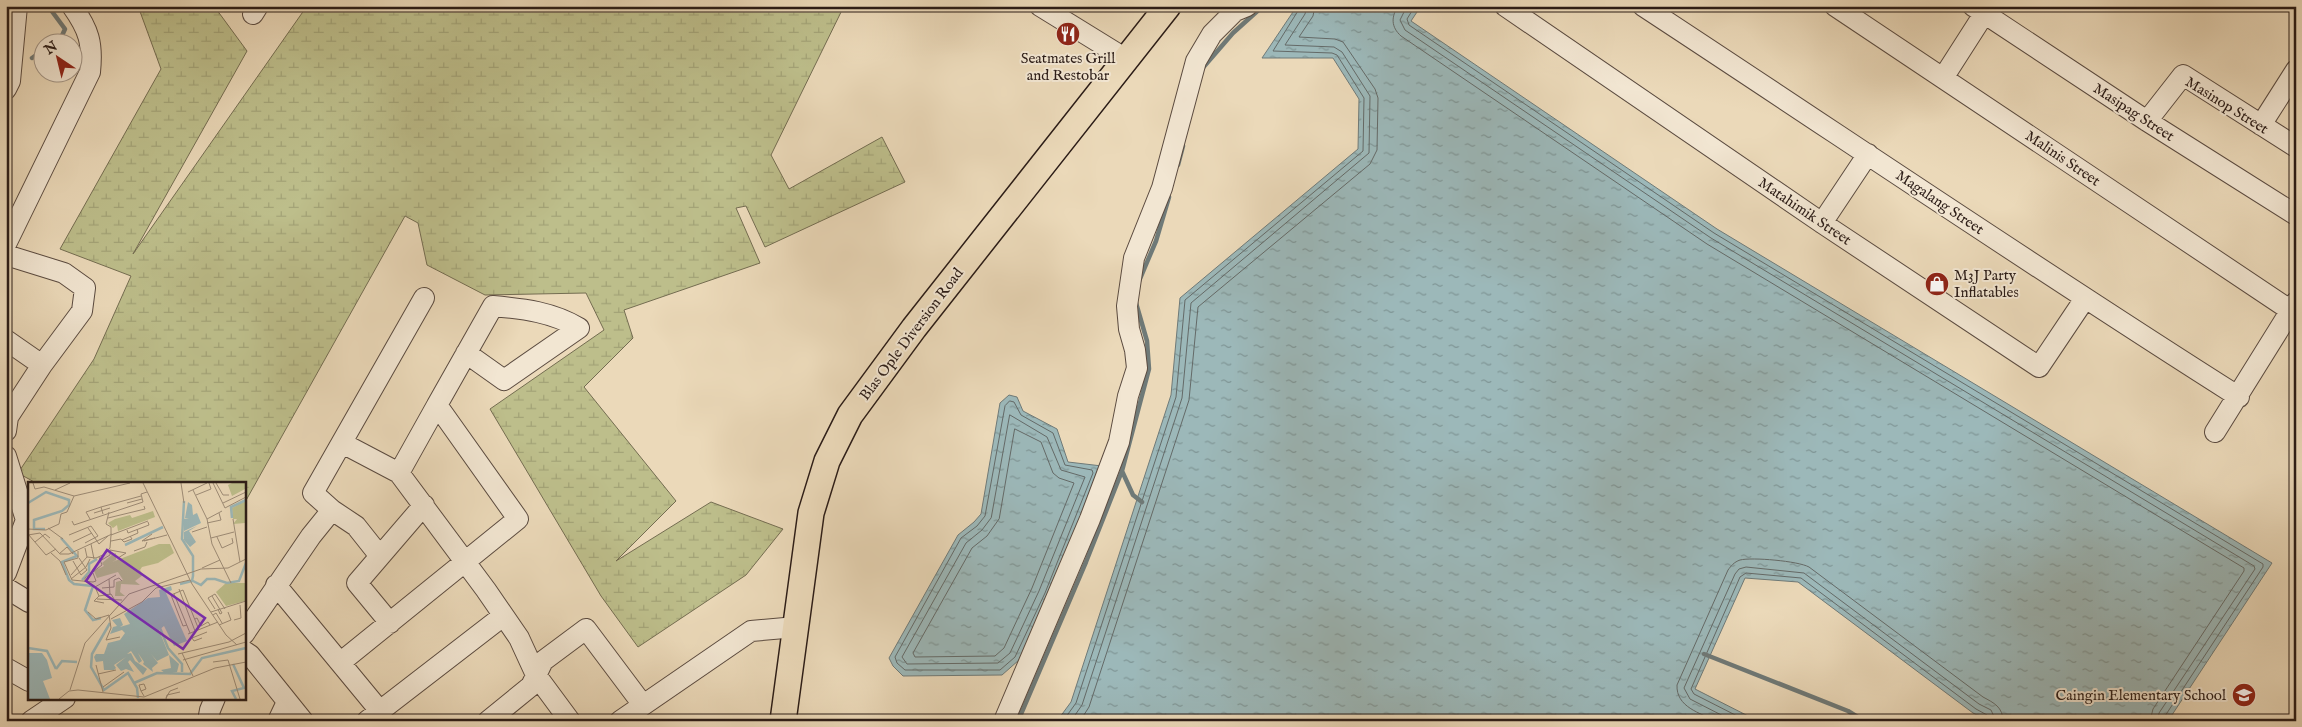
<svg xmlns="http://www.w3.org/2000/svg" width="2302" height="727" font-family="'IM FELL English',serif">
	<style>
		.wetland { fill: url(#wetland-marsh); stroke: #746d51 }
		.water { fill: url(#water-ripples); stroke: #6f7a78 }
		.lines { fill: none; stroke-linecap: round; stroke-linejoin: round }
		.shore { stroke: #646a68; stroke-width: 1 }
		.stream { stroke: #6f7a78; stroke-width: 4.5 }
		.minor-casing { stroke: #5b4b40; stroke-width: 22 }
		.major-casing { stroke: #2b1c17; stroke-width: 28 }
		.minor { stroke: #f2e6d2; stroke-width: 20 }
		.major { stroke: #ebd9b9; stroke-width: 25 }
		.labels { text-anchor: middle; stroke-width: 4; stroke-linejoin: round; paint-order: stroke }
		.poi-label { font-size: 15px; fill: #2b1c17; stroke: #f2e6d2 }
		.street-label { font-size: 15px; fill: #2b1c17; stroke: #f2e6d2 }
		.inset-river { fill: none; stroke: #9cb8b9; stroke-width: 2.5 }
		.inset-road { fill: none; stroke: #9e8d78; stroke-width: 1 }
		.view { fill: #7b2cbf; fill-opacity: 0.15; stroke: #7b2cbf; stroke-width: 2.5 }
		.inset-edge { fill: none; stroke: #2b1c17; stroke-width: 2.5 }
	</style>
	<defs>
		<pattern id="wetland-marsh" width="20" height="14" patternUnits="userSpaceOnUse" patternTransform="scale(1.25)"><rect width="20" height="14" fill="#bdbe8b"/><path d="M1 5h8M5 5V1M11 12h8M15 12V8" fill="none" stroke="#a3a377"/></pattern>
		<pattern id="water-ripples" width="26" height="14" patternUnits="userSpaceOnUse" patternTransform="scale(1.25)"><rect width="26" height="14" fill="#9cb8b9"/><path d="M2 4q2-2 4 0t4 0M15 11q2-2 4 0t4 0" fill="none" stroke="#7f9595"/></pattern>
	</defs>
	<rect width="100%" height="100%" fill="#ebd9b9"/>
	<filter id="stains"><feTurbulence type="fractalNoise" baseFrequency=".004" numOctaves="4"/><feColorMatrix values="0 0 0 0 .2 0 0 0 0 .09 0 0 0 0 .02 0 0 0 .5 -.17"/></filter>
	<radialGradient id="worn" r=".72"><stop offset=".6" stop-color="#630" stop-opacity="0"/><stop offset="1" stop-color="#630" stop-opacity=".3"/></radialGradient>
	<path class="wetland" d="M138 6H214L247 51 133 254 307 6H844L771 155 789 189 882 137 905 182 765 247 746 206 736 208 760 263 624 310 633 338 584 387 676 501 616 561 711 502 783 529 746 575 638 647 601 596 490 409 604 330 586 293 485 295 427 265 418 223 405 216 244 504V483H36L18 473 94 359 131 276 60 249 161 69Z"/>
	<path class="water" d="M1297 6H1421L1411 21 1717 229 2272 563 2168 721H1989L1973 713 1798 582 1745 578 1695 689 1758 721H1057L1071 702 1171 395 1180 298 1358 149 1359 99 1333 58H1262Z
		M1009 395 1017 397 1023 411 1057 429 1068 462 1102 466 1050 595 1019 660 1002 675 903 676 893 666 889 658 958 535 974 522 981 514 1000 403Z"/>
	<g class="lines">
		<path class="shore" d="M1398 6C1391 17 1391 27 1401 36L1707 244 2244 568V571L2153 709 2150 721
			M1407 6 1400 20 1405 30 1711 238 2254 566 2255 569 2159 713 2158 721
			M1415 6 1407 19 1409 25 1714 233 2263 564V567L2165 716 2164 721
			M1010 401 1014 402 1021 415 1053 433 1065 465 1092 470 1093 473 1045 593 1015 657 1000 670H905L897 663 895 657 961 538 977 526 985 516 1005 406Z
			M1010 415 1047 437 1061 470 1085 477 1039 591 1010 653 998 663 907 664 902 657 966 543 982 530 991 518Z
			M1015 429 1041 442 1053 473 1059 478 1074 483 1032 588 1004 648 995 656 915 657 913 653 972 548 987 536 999 519Z
			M1063 721 1076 703 1176 397 1185 300 1363 151 1364 98 1337 55 1332 53 1273 51 1301 6
			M1071 721 1082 705 1182 398 1191 303 1369 153 1370 96 1342 52 1334 47 1285 45 1305 14 1307 6
			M1080 721 1089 707 1189 400 1198 307 1370 164 1377 150 1378 98 1375 89 1343 42 1335 39 1299 37 1313 16 1315 6
			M1716 721C1700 713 1676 707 1677 685L1728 570C1731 566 1734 562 1740 560 1752 557 1798 561 1809 567L1983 697C1994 703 2003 707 2003 721
			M1733 721 1690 699 1684 688 1735 574 1739 569 1746 567 1804 573 1979 704 1991 710 1996 721
			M1747 721 1694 694 1691 689 1740 577 1746 573 1801 578 1976 709 1987 715 1990 721"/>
		<path class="stream" d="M48 6 65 29 60 40 56 42
			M32 58 42 51
			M1201 70 1233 33 1263 6
			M1178 165 1183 146
			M1139 281 1156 241 1169 197
			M1122 471 1133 495 1142 502
			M1704 654 1848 711 1864 721
			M1018 721 1086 562 1122 471 1149 369 1147 341 1136 303"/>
		<g class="minor-casing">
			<path id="minor" d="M1040 6 1126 59
				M1505 6 1822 223 2039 367 2084 300
				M1643 6C1841 136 2038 270 2239 397
				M1835 6 2290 310
				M1973 6 2147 121 2296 215
				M253 14 258 6
				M1943 78 1984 14
				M6 89 10 81 17 6
				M2147 121 2183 75 2296 147
				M2261 125 2296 70
				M1822 223 1868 154
				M6 244 90 72C93 43 89 30 72 6
				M6 255 64 273 85 288 82 311 42 365 8 417 6 431
				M6 340 42 365
				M2215 432 2296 302
				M342 443 399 473 486 590 519 638 536 675 570 721
				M6 456 26 520 6 573
				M399 473 437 405
				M332 510 356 526 379 555
				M276 585 380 711
				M6 588 29 602
				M390 623 357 583 424 505
				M244 634 311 536 332 510 313 493 424 298
				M244 651 250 655 303 721
				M341 662 518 519 437 405 493 306C525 309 552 312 579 328L504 380 466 353
				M6 668 29 681
				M31 721 65 698
				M208 721 210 710 215 698
				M278 721 287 702
				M367 721 503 616
				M488 721 531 686 543 661 586 629 643 705
				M620 721 751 631 796 627
				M1004 721 1090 519 1119 442 1128 396 1137 368 1135 350 1129 329 1127 306 1134 258 1162 188 1196 61 1212 34 1235 11 1247 6"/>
		</g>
		<g class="major-casing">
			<path id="major" d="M783 721 811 513 827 461 850 415 914 328 1168 6"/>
		</g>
		<use href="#minor" class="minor"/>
		<use href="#major" class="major"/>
	</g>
	<defs>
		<g id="restaurant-disc" transform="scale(1.25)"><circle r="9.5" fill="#8f2418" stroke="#f2e6d2"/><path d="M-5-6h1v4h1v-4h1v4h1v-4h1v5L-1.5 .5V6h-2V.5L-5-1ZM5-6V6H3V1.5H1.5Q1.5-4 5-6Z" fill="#fff"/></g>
		<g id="shop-disc" transform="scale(1.25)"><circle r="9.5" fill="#8f2418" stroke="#f2e6d2"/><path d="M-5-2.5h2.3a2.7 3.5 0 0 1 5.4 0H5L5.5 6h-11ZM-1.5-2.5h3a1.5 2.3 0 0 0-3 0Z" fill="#fff"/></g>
		<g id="school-disc" transform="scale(1.25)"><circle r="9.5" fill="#8f2418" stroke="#f2e6d2"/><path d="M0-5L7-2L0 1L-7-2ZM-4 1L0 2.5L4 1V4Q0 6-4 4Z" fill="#fff"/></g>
	</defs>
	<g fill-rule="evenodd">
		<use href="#restaurant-disc" x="1068" y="34"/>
		<use href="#shop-disc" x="1937" y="284"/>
		<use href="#school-disc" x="2244" y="695"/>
	</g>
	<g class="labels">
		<g class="poi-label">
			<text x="1068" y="63">Seatmates Grill<tspan x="1068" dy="17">and Restobar</tspan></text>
			<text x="1954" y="280" text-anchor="start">M3J Party<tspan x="1954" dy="17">Inflatables</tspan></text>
			<text x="2226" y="700" text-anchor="end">Caingin Elementary School</text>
		</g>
		<g class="street-label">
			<text transform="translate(2227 105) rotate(32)" y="5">Masinop Street</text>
			<text transform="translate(2134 112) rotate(33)" y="5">Masipag Street</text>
			<text transform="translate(2063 158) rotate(34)" y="5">Malinis Street</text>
			<text transform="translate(1940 202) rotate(34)" y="5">Magalang Street</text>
			<text transform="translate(1805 211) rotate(34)" y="5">Matahimik Street</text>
			<text transform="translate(911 334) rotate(-53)" y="5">Blas Ople Diversion Road</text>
		</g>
	</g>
	<g transform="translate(28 482)">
		<rect width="218" height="218" fill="#ebd9b9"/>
		<path d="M204 1H217V7L204 14 200 3ZM217 19V41L205 42 209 37H205L204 26Z" fill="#bdbe8b"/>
		<path d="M125 29 127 35 90 49 89 43 85 46 80 41 87 37 102 33 104 36ZM131 62H142L146 71 130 81 114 85 112 88 115 93 107 99 112 103 93 102 92 110 97 114H87L88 100 95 98 90 90 69 96 66 89 76 84 74 81 85 72 88 71V78L84 80Z" fill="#bdbe8b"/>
		<path d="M198 101H217V119L198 124 188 110Z" fill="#bdbe8b"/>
		<path d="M160 20 164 23 165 33 169 31 173 41 156 49V37L161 36H157ZM169 44 161 49 168 60 162 65 156 58V50ZM143 104 144 108 138 111 159 159 146 164 136 144 131 148 141 173 129 179 123 172 130 181 124 186 125 190 115 182 116 180 110 171 114 179 111 181 103 169 99 172 103 171 107 179 119 187 115 193 102 178 100 180 106 190 98 187 93 189 88 183 98 175 86 183 88 186 86 188H76L75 179 68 180 66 175 68 172H76L80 161 92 158 97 151 94 148 82 152 85 145 89 144 84 138 92 136 95 143 92 145 102 142 96 132 120 116 132 115 131 108ZM0 171H14L19 178 24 196 15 199 22 217H0ZM141 173 151 182 149 190 138 192 133 188 143 186Z" fill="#9cb8b9"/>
		<path class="inset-river" d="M0 21 18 10 41 18V23L34 29 6 38V47H17M204 36 203 25 218 18M33 56 49 74 34 80 41 98 46 102 65 104 57 128 65 138 73 136M97 63 135 45M54 98 61 90V82L69 77M165 99 173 103 179 97H187L199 101 211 99 218 81M152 102 164 99 165 94V74L154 57 156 19M82 141 64 172 63 185 76 208 100 191 109 206 110 216M132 146 140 166 154 182V190M0 166 19 169 28 187M205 182 216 206 204 209 208 217M28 187 34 179 49 180M106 201 129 191 162 192 174 176 218 166"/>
		<path class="inset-road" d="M5 1 7 7 16 5 46 14 102 1M115 1 164 102 198 153 209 163M153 1 156 21M185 1 197 26 218 15M188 1 195 13H201M27 8 42 1M165 8 179 37 184 62 203 101M160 10 179 1M168 13 183 7 181 1M99 21 114 17M195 21 218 10M81 30 78 42 83 45V53L120 39M66 31 82 26M75 32 73 25 113 14M80 36 117 27 116 24M62 37 58 30 73 25M179 37 194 29M205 37 212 80M44 39 46 43 115 20 113 12 119 10M179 41 193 38 191 31M20 46 35 57M60 46 71 62 80 54M0 47 18 48 31 42 33 32 39 30 46 14M99 48 100 51 121 43 120 40M164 50 179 45M0 52 18 73 28 67M124 52 114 59 127 56M0 53 12 51 32 72H41L84 52M41 53 63 44 70 54 57 61M189 55 194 66 205 61 204 56M183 56 206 50M94 58 110 51 109 47M83 59 93 57 96 60 104 57 102 54M116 59 139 53M7 60 17 52 22 56M45 60 64 51M63 62 66 77M82 68 98 71 90 76M50 69V76L36 80 44 98 65 100 68 99 65 91M106 69 117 65 119 60M23 71 32 79 38 93M31 72 39 65 45 72M59 75 68 76 77 72 82 66 83 53M45 79 53 93 59 88 51 76M72 79 82 73V68M174 86 192 78M43 93 59 75 57 66M43 97 58 85 62 77M81 97 82 113M57 100V96L74 83 71 75M74 106 86 105V98L91 96 94 99M151 107 167 149M146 112 162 151M71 114 67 105 88 93M184 114 194 131 192 132 190 127M69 117 94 118M76 121 66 119 71 114 83 112 86 117M187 127 180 116 187 112 197 127M60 130 68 137 81 133 83 146 78 158 92 155M183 130 218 119M185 133 188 131 194 141M83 137 114 120 128 106 162 98M167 137 169 136 173 144 180 140 182 143M206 138 213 136 212 123M159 143 155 144 143 113 155 108 171 148M191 143 203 138 200 130M160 152 190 140M174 156 166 159 164 156 179 150M154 171 165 194M150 172 201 160 218 151M155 178 218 160M185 180 200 178 212 217M68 183 75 210M70 192 88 188M75 205 96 190M42 208 57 161 101 112 173 87 200 86 218 77M113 209 118 207 116 202 111 203 113 209 116 214M138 216 142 209 150 206M31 217 41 209 50 208 116 215 187 186 218 180M138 217 139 213 152 210"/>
		<path class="view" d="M79 68 177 136 155 167 58 99Z"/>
		<rect width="218" height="218" class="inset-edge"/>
	</g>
	<rect width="2302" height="727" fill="none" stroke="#ebd9b9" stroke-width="25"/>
	<rect x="8" y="8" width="2287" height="712" fill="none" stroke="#2b1c17" stroke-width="2.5"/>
	<rect x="12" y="12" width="2277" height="702" fill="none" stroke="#2b1c17"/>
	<g transform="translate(58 58) rotate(325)"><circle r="24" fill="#f2e6d2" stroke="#a29587"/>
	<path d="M0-4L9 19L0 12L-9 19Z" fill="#8f2418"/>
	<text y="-8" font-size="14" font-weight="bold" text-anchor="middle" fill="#2b1c17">N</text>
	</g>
	<rect width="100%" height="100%" filter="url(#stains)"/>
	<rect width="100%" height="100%" fill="url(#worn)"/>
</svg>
